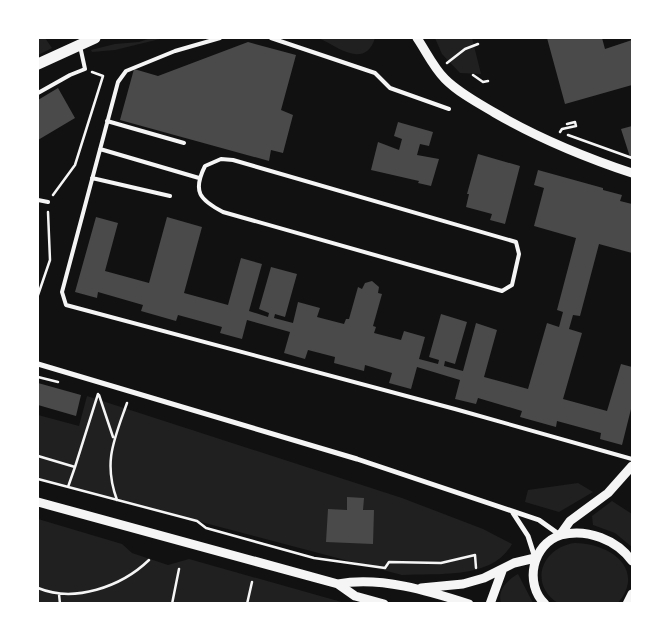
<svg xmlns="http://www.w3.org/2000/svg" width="670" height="641" font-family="'Varela Round',sans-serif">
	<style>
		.green { fill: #202020 }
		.building { fill: #4a4a4a }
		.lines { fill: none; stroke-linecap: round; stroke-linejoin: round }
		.path { stroke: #f5f5f5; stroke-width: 2.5 }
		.service { stroke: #f5f5f5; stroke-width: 4 }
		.minor { stroke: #f5f5f5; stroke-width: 5 }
		.tertiary { stroke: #f5f5f5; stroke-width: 9 }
		.primary { stroke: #f5f5f5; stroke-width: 11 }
	</style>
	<rect width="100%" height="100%" fill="#111"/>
	<path class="green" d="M38 38H45L52 48 38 55Z
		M151 38H164L115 50 92 52 91 50 115 44 139 42Z
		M319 38H375C365 69 339 48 319 38Z
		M435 38H472L481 74 460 73 442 54Z
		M87 396 402 498 483 529 512 544C492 580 438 573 402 575L38 479V415L79 426Z
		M578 483 593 492 559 512 525 502 528 490Z
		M612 501 632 514V547L615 533 593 525 592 516Z
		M38 519 122 544 132 553 168 565 189 559 345 603H38Z
		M575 543C608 543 647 568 618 603H558C528 584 542 547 575 543Z
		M518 574 533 603H501C497 591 507 580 518 574Z"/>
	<path class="building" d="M547 38H602L605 49 632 40V85L565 104Z
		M248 42 296 55 281 110 293 115 283 153 271 150 269 161 120 120 134 69 158 76Z
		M58 88 75 118 38 140V100Z
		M398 122 433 132 429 146 420 144 417 155 439 159 431 186 418 183 419 181 371 170 378 142 399 150 402 139 394 136Z
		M632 126V156L630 157 621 129Z
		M478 154 520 166 505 224 490 220 492 214 466 207 469 194H467Z
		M538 170 603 188V190L622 195 620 201 632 204V253L599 244 580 316 573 315 569 329 582 333 563 399 607 411 621 364 632 367V405L622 445 600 439 601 433 557 421 556 427 520 417 522 411 478 398 476 404 455 399 460 380 417 367 411 389 389 383 392 373 365 365 364 371 334 363 335 357 308 350 305 359 284 353 290 332 247 320 242 339 220 333 222 327 178 315 176 321 141 311 143 305 98 292 97 298 75 292 96 217 118 223 105 271 149 283 167 217 202 227 184 293 228 305 241 258 262 264 249 311 268 317 269 313 259 309 271 267 297 274 285 317 275 314 274 318 293 323 298 302 320 308 317 317 344 324 346 319H349L358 287 362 289 365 283 372 281 379 287 378 293 382 294 373 326 376 327 374 333 401 340 404 331 425 337 419 359 438 364 439 360 429 357 441 314 467 322 455 364 445 361 444 366 463 371 476 323 497 330 484 377 528 389 547 323 559 327 563 312 557 310 576 238 534 226 544 188 534 185Z
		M38 383 81 395 76 416 38 405Z
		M347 497 364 498 363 510H374L373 544 326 542 328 509 347 510Z"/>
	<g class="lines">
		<path class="path" d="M447 63 465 49 478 44
			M473 75 483 82 488 81
			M560 132 562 129 576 126 575 122 567 124
			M568 135 632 158
			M53 195 75 165 103 76 92 72
			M38 295 50 260 48 212
			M38 377 58 382
			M99 395 113 437
			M38 456 75 467 68 487
			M75 467 98 394
			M38 479 197 521 206 528 314 558 385 568 389 562 441 563 475 555 476 568
			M117 500C103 462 114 440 127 403
			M38 588C74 603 121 587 149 560
			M59 594 60 604
			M172 604 179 569
			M247 604 252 582"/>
		<path class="service" d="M220 38 175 51 126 71 118 82 62 292 66 305 455 409 632 459
			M271 38 375 73 390 88 449 109
			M38 93 70 75 85 69 80 46
			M107 121 184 143
			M100 149 199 178
			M221 159 233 160 516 242 519 254 512 285 502 291 223 212C200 200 192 192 205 166Z
			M92 178 170 196
			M38 200 48 202"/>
		<path class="minor" d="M38 364 357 459 539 520 560 535
			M513 513 528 536 535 558"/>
		<path class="tertiary" d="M417 38C426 51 433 67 445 79 459 93 478 103 495 113 540 139 584 157 632 173
			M38 502 338 584 355 596 384 604
			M560 535 570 521 608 493 632 466
			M338 584C380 576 429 591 469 604
			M421 588 463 584 484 578 514 563 535 558
			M490 604 502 571
			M545 604C524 584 532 544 561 535 587 528 617 540 632 561
			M627 604 632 594"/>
		<path class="primary" d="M38 64 95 38"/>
	</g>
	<rect width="670" height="641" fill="none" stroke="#ffffff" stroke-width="78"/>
</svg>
